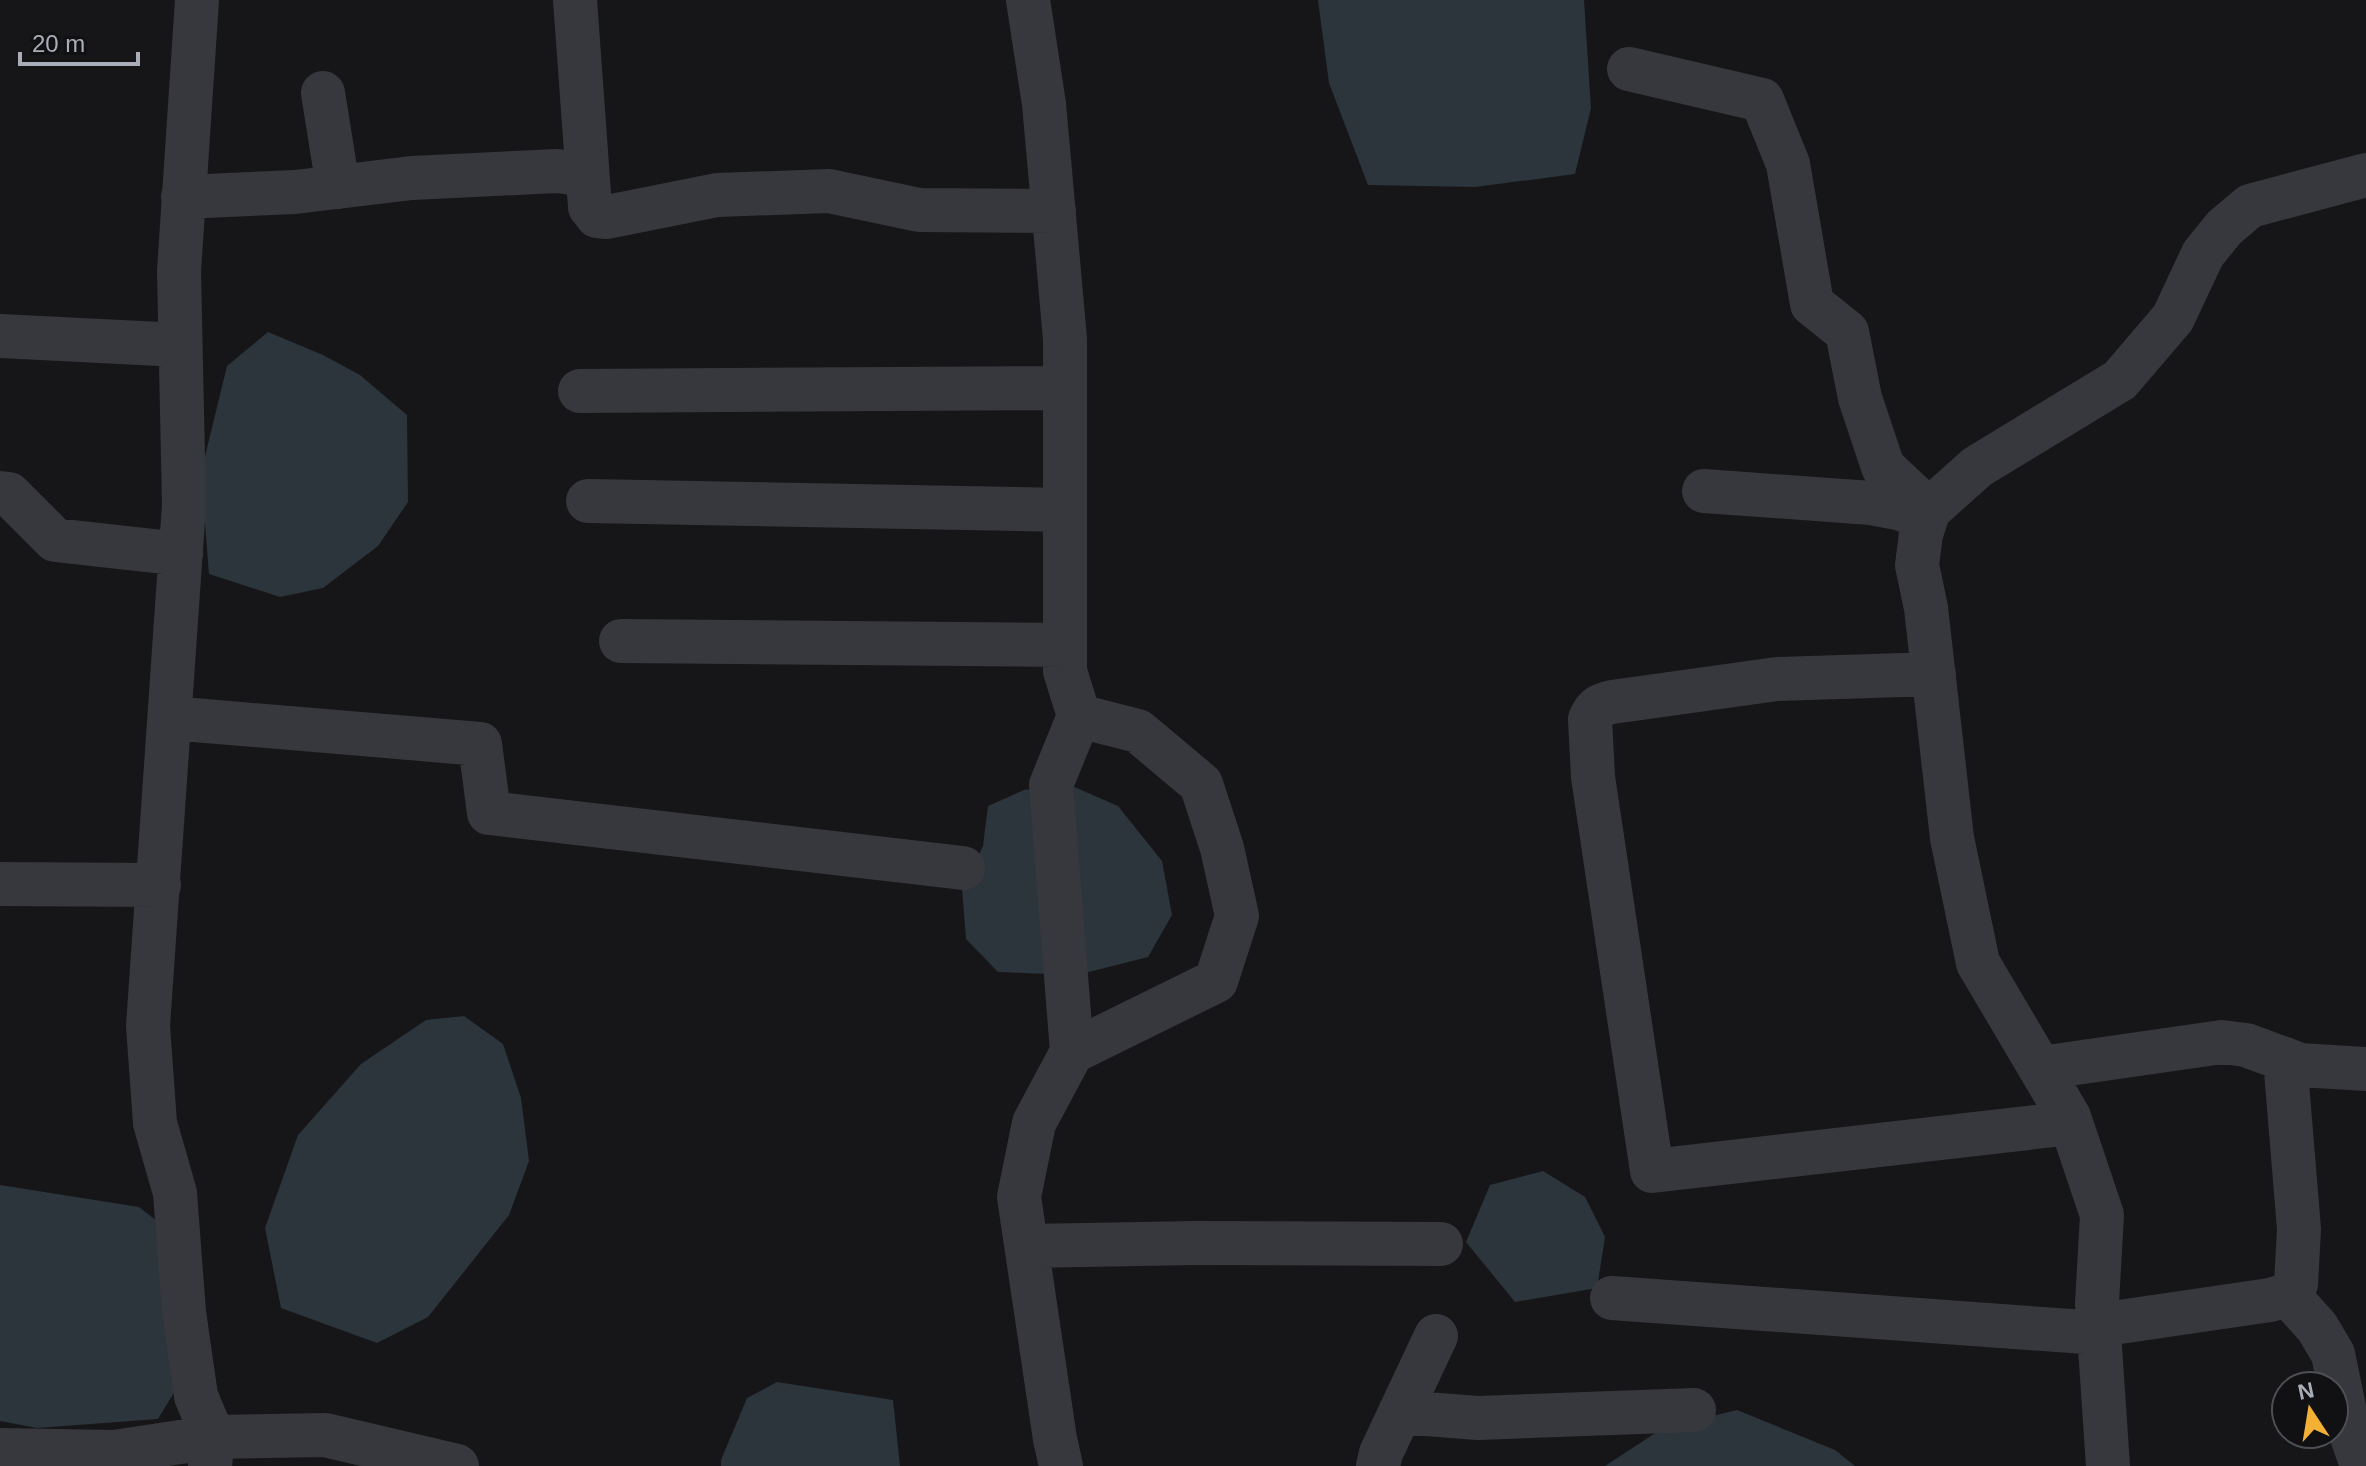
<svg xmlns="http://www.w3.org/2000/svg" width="2366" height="1466" font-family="Arial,sans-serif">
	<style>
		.water { fill: #2c353c }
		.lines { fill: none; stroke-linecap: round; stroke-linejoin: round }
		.minor { stroke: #37383d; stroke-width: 44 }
	</style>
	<rect width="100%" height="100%" fill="#161618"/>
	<path class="water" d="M1318 0H1584L1591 108 1575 174 1475 187 1368 185 1329 83Z
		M268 332 323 355 360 375 407 415 408 502 378 546 323 588 280 597 209 574 201 473 227 366Z
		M1072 786 1118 806 1162 861 1172 915 1148 957 1077 975 998 972 966 939 962 889 983 846 988 806 1024 790Z
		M464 1016 503 1044 521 1098 529 1161 509 1215 428 1317 377 1343 281 1308 265 1228 298 1135 361 1064 426 1020Z
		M1543 1171 1585 1197 1605 1237 1597 1288 1515 1302 1466 1242 1490 1185Z
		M0 1185 139 1207 167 1229 181 1381 158 1419 37 1428 0 1421Z
		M777 1382 893 1400 900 1466H721V1460L747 1398Z
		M1737 1410 1835 1450 1855 1466H1605L1663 1428Z"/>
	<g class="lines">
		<path class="minor" d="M197 0 179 271 184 505 148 1026 155 1123 175 1193 184 1312 196 1396 213 1437 210 1466
			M575 0 590 207 597 216 607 217 717 195 829 191 919 210 1054 211
			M1028 0 1044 104 1065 339V671L1079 716 1138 731 1201 784 1222 848 1237 916 1216 981 1072 1052 1034 1123 1019 1197 1055 1439 1061 1466
			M1629 69 1762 100 1788 164 1812 304 1847 332 1860 398 1883 467 1929 510
			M323 93 338 187
			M183 197 295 192 412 178 557 171 587 175
			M0 336 180 345
			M580 391 1065 388
			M1704 491 1871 503 1898 508 1926 518
			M0 493 9 494 55 540 181 554
			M588 501 1065 510
			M621 641 1065 645
			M1934 674 1777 679 1612 702C1600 705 1595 707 1590 719L1593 777 1652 1171 2071 1123
			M170 718 480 744 489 813 963 868
			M0 884 159 885
			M1072 1052 1051 785 1079 716
			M2041 1068 2222 1042 2246 1045 2300 1065 2366 1069
			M1027 1246 1196 1243 1441 1244
			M2288 1295 2317 1327 2333 1354 2347 1422 2362 1466
			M1612 1298 2099 1333
			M2099 1325 2270 1300 2288 1295 2296 1284 2299 1229 2285 1059
			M1400 1412 1478 1418 1694 1410
			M0 1450 114 1452 213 1437 325 1435 457 1466
			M1378 1466 1381 1453 1436 1336
			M2108 1466 2097 1303 2102 1215 2069 1117 1978 963 1952 838 1926 608 1917 565 1921 534 1929 510 1977 467 2120 380 2173 318 2203 254 2224 228 2250 206 2366 175"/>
	</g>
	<g transform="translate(2310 1410) rotate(348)"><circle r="38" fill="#111113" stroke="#4d4f55" stroke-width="2"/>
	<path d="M0-6L14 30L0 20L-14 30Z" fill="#f2b134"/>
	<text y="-12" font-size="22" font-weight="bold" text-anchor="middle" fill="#a8adb8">N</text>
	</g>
	<path d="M20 52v12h118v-12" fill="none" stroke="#a8adb8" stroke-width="4"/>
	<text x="32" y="52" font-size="24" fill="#a8adb8" stroke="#111113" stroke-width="6" paint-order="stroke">20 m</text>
</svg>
